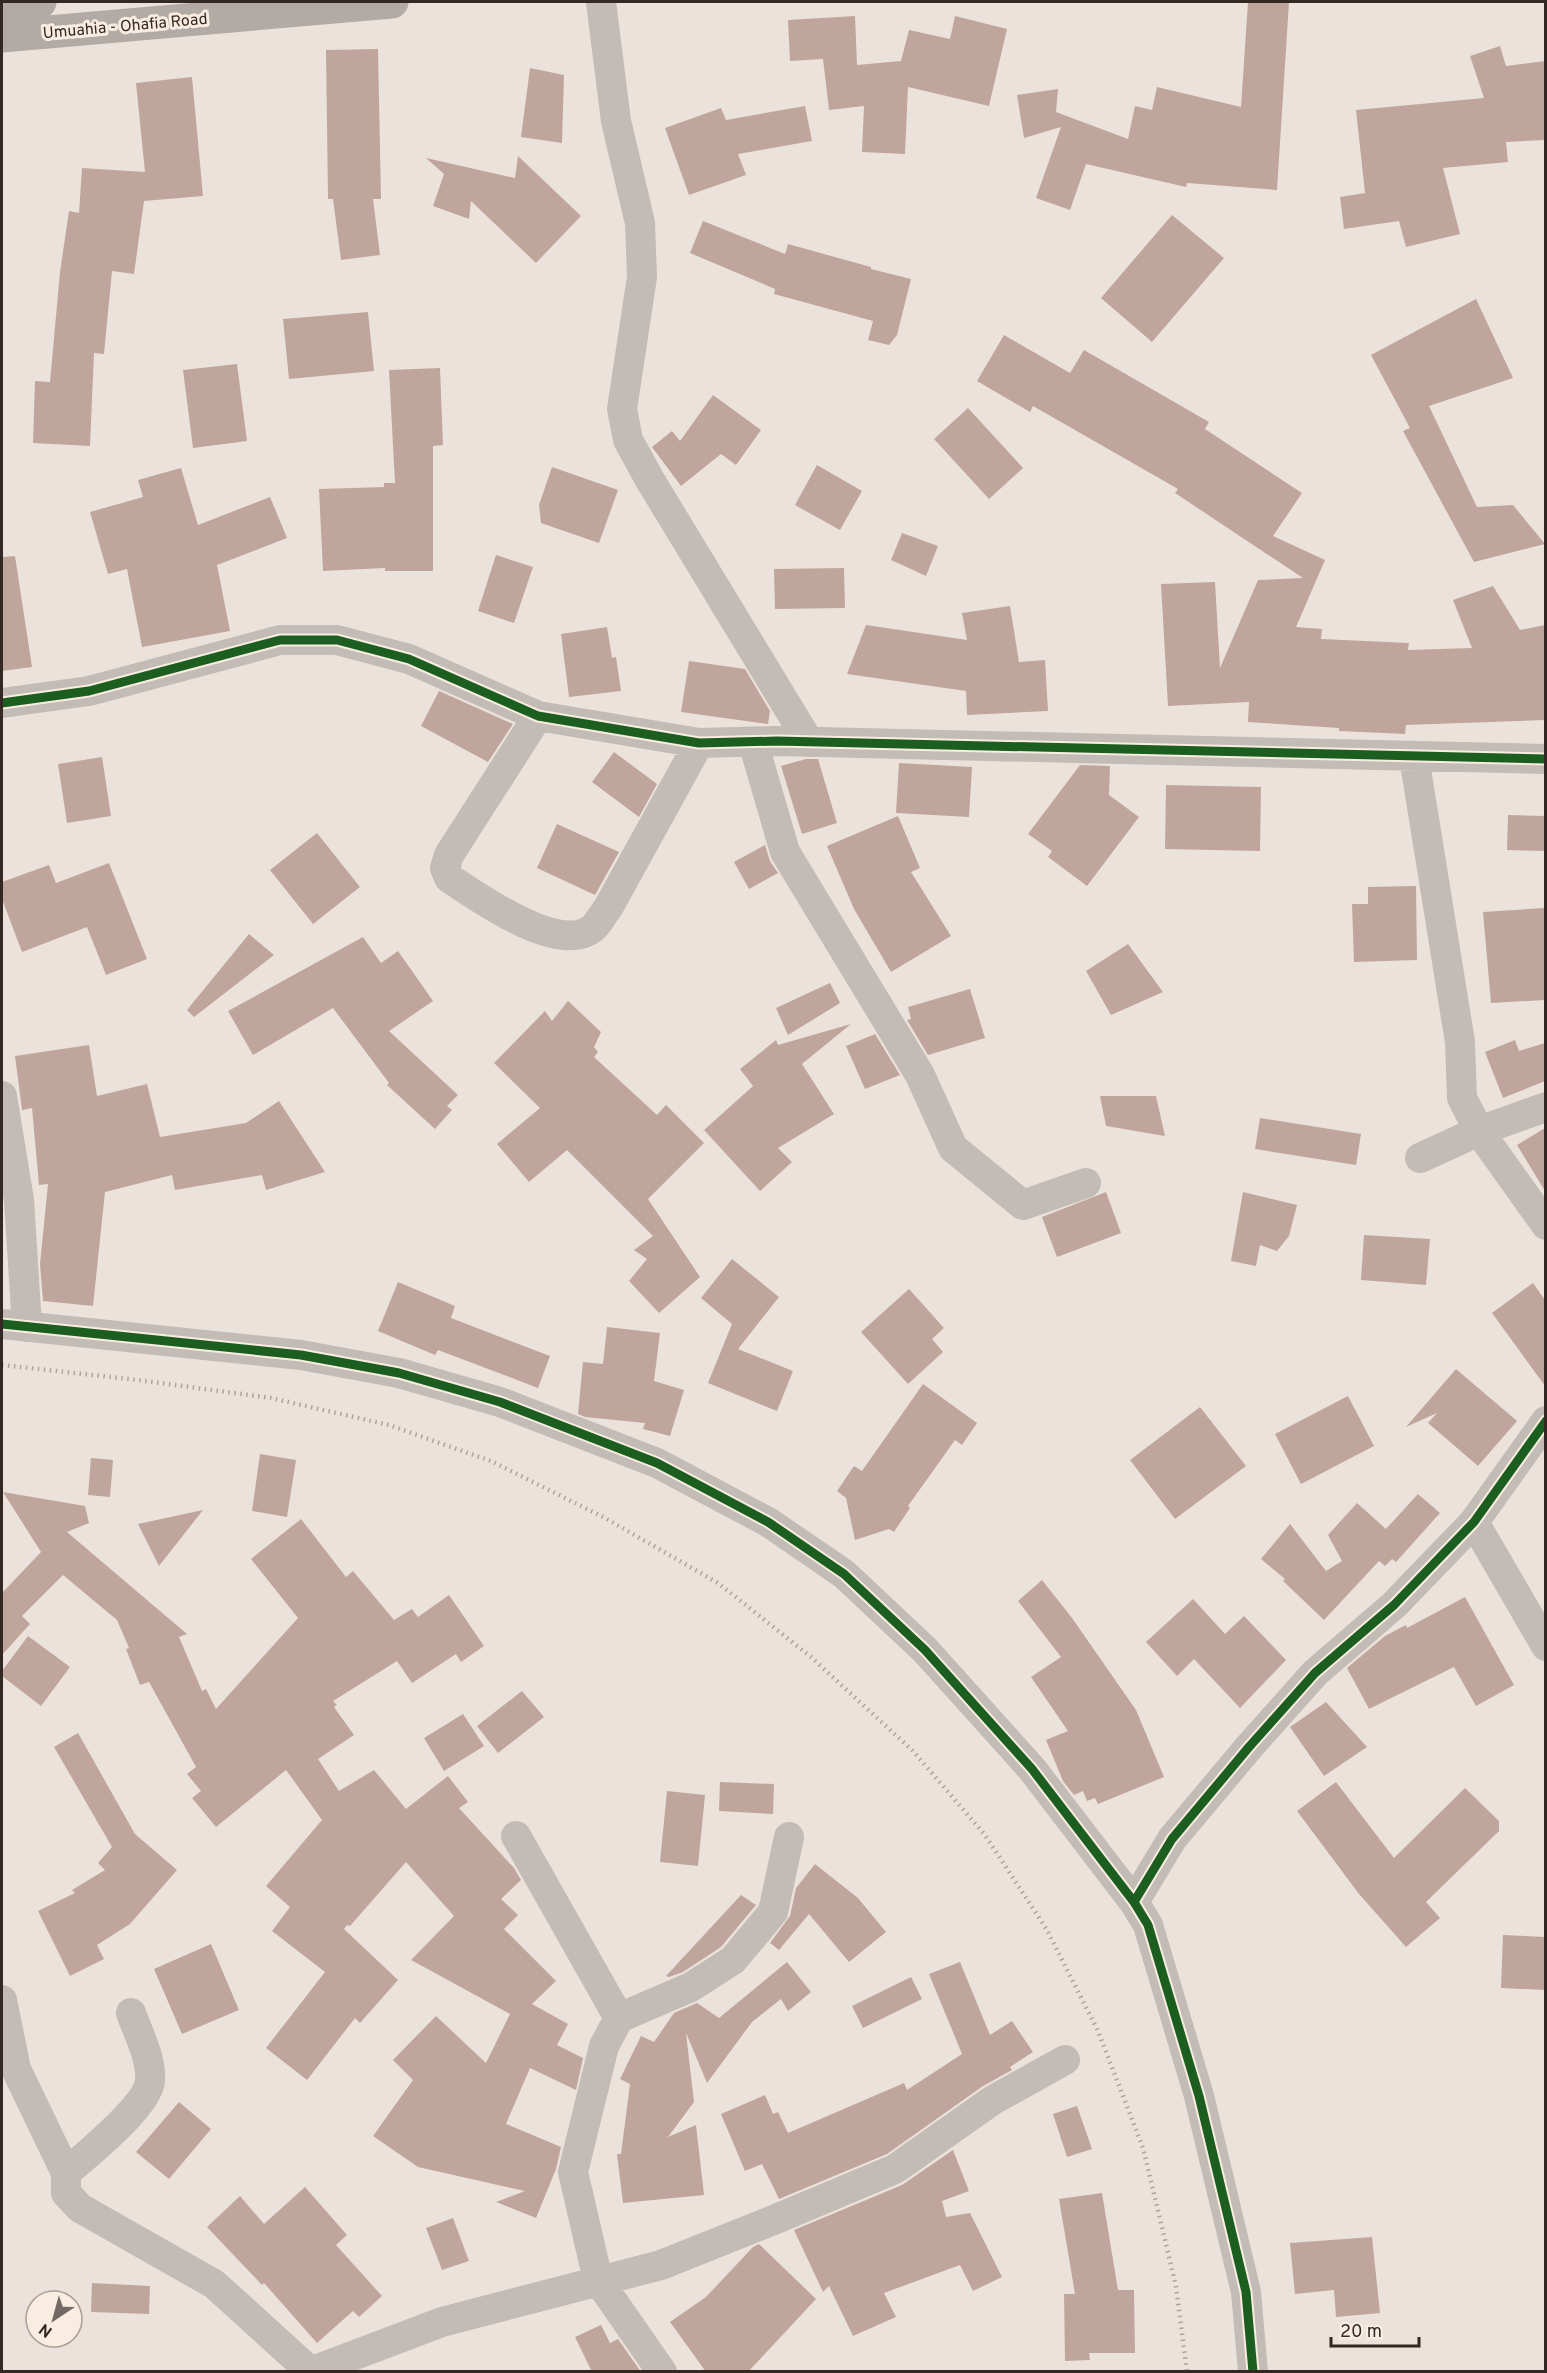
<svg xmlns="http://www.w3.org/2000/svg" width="1547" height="2373" font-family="Overpass,sans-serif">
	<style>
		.building { fill: #c0a59c }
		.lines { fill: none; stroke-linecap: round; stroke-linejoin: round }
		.minor { stroke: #c3bbb5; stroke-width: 30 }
		.major { stroke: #b2aaa4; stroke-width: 33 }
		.rail { stroke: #aba49f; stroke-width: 4.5; stroke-dasharray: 1.5 4.5; stroke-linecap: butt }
		.cycleway-casing { stroke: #f9ede1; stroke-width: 13 }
		.cycleway { stroke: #1b5e20; stroke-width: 9 }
		.labels { text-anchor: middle; stroke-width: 6; stroke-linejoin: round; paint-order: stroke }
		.street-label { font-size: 16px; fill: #332824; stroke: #f9ede1 }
	</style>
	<rect width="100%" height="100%" fill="#ebe3db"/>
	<path class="building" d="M1248 2H1289L1277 190 1187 183 1186 187 1086 164 1070 210 1036 198 1061 127 1024 138 1017 95 1058 89 1056 112 1128 139 1135 106 1152 110 1157 87 1241 107Z
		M855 16 857 65 901 61 909 30 950 39 955 16 1007 29 989 106 908 87 905 154 862 152 864 106 829 110 823 59 790 61 788 20Z
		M1500 46 1506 66 1545 61V140L1506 142 1508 162 1443 168 1460 234 1406 247 1399 221 1344 229 1340 197 1365 193 1356 110 1484 98 1470 56Z
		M378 49 381 199H373L380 255 341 260 333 199H328L326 50Z
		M530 68 564 75 562 143 521 137Z
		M192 77 203 196 144 201 134 274 112 271 104 354 94 353 90 446 33 443 35 381 50 382 60 272 69 211 79 213 82 168 145 172 136 83Z
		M805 106 812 141 738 154 746 175 689 195 665 128 721 108 726 120Z
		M518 156 581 216 536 263 471 201 469 219 433 206 444 174 426 158 515 178Z
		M1172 215 1224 258 1152 342 1101 298Z
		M703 221 785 254 788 244 871 267V269L911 279 897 335 889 345 868 340 873 321 774 294 775 289 690 253Z
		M1476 299 1513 378 1429 406 1477 507 1513 505 1545 544 1474 562 1403 431 1410 428 1371 355Z
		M368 312 374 371 289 379 283 319Z
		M1004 335 1070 373 1084 350 1209 422 1205 429 1302 493 1273 536 1325 560 1296 627 1322 629 1321 639 1409 643 1408 650 1472 648 1453 600 1493 586 1520 630 1545 625V720L1406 725 1405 734 1339 731V728L1248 722 1249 702 1168 706 1161 584 1215 582 1220 668 1258 580 1303 578 1175 493 1178 489 1033 406 1030 412 977 381Z
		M237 364 247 441 193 448 183 370Z
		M440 368 443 445 433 446V571H385V568L323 571 319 489 384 487V483H395L389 370Z
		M713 395 761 430 736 465 721 454 681 486 652 447 672 431 680 441Z
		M968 408 1023 468 989 499 934 439Z
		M817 465 862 491 840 530 795 505Z
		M552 467 618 490 599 543 541 523 539 505Z
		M181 468 198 525 270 497 287 538 217 565 230 631 142 647 127 569 108 574 90 512 143 497 138 480Z
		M902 533 938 546 926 576 891 560Z
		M496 555 533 567 514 623 478 611Z
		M15 556 32 667 2 671V557Z
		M844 568 845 608 775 609 774 569Z
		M1010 606 1019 662 1045 660 1048 711 967 715 966 691 847 674 866 625 967 640 962 613Z
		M607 627 612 658 616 657 621 691 569 697 561 634Z
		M689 661 745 669 770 711 768 724 681 712Z
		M439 691 513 724 488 762 421 726Z
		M614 752 657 784 639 817 592 782Z
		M102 757 111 816 67 823 58 764Z
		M806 759H818L837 823 802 834 781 766Z
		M899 763 972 767 969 817 896 813Z
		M1080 765 1110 766 1109 795 1139 817 1087 886 1048 857 1052 851 1028 834Z
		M1166 785 1261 787 1260 851 1165 849Z
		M1508 815 1545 816V851L1507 850Z
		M898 816 920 868 911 872 951 936 891 972 854 909 827 846Z
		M557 824 619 852 595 895 537 868Z
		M317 833 360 887 313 924 270 870Z
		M765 845 770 861 778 873 749 889 734 862Z
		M109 863 147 959 106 975 87 927 22 952 2 899V882L49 865 56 883Z
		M1416 886 1417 960 1354 962 1352 904H1368V887Z
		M1544 908 1545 1000 1491 1003 1483 912Z
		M249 934 274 955 194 1017 187 1010Z
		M363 937 381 963 398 951 433 1001 389 1031 458 1095 447 1106 452 1110 435 1129 387 1085 389 1083 333 1008 253 1055 228 1011Z
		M1128 944 1163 992 1111 1015 1086 971Z
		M830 983 840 1003 788 1035 776 1008Z
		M970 989 985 1038 928 1055 907 1020 911 1019 908 1007Z
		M568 1001 601 1032 594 1047 598 1052 594 1057 657 1115 666 1105 704 1143 648 1199 700 1277 659 1313 629 1281 647 1259 634 1250 653 1236 567 1150 529 1182 497 1144 540 1108 494 1063 545 1011 552 1021Z
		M851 1024 802 1064 834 1114 778 1148 792 1162 760 1191 704 1130 753 1086 740 1069 776 1040 778 1045Z
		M875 1034 900 1075 865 1089 846 1046Z
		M1515 1040 1519 1051 1545 1043V1081L1503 1098 1485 1052Z
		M89 1045 97 1096 147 1084 160 1137 246 1123 279 1101 325 1172 266 1190 262 1175 175 1190 172 1175 105 1192 93 1306 43 1301 40 1264 48 1184 39 1185 32 1108 22 1110 15 1056Z
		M1100 1096H1156L1165 1136 1106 1126Z
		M1260 1118 1361 1134 1356 1165 1255 1149Z
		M1545 1128V1191L1517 1145Z
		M1106 1192 1121 1233 1057 1257 1042 1217Z
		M1243 1192 1297 1205 1289 1236 1277 1251 1260 1245 1256 1266 1231 1261Z
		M1364 1235 1430 1239 1426 1285 1361 1280Z
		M732 1259 779 1297 738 1349 793 1371 777 1411 708 1383 732 1324 701 1298Z
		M398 1282 455 1306 451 1318 550 1356 538 1388 438 1350 435 1355 378 1331Z
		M1533 1283 1545 1300V1386L1492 1313Z
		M909 1289 944 1328 932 1339 943 1352 908 1384 861 1332Z
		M607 1327 660 1333 654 1381 684 1390 670 1436 643 1429 645 1423 585 1417 578 1414 583 1362 603 1364Z
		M1456 1369 1517 1421 1478 1466 1428 1423 1437 1413 1406 1427Z
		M923 1384 977 1423 962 1445 955 1440 908 1506 910 1508 894 1532 889 1529 855 1540 846 1498 837 1491 854 1466 862 1471Z
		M1348 1396 1374 1446 1301 1484 1275 1434Z
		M1200 1407 1246 1466 1175 1519 1130 1460Z
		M260 1454 296 1460 287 1517 252 1511Z
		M91 1458 113 1460 110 1497 88 1495Z
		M3 1492 85 1506 89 1523 67 1532 187 1634 179 1637 202 1691 206 1689 216 1709 298 1618 251 1559 301 1519 346 1577 353 1571 394 1620 412 1609 418 1617 449 1595 484 1646 461 1662 456 1654 412 1683 397 1661 333 1701 337 1705 334 1707 354 1735 318 1759 339 1791 374 1770 406 1809 448 1776 468 1802 459 1808 514 1868 521 1880 501 1899 518 1915 504 1929 556 1981 532 2004 568 2024 557 2045 583 2058 576 2090 530 2068 506 2124 561 2147 556 2169 536 2218 496 2202 525 2191 418 2167 373 2136 413 2080 393 2060 436 2016 486 2063 510 2014 411 1960 454 1916 406 1862 350 1926 347 1925 344 1929 398 1980 360 2023 355 2018 307 2080 266 2048 325 1972 272 1931 290 1907 266 1886 322 1820 286 1770 216 1827 192 1798 201 1791 187 1774 196 1767 149 1682 140 1685 126 1649 129 1648 117 1620 63 1575 22 1616 30 1624 2 1655V1593L41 1552Z
		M1418 1494 1440 1513 1396 1562 1392 1559 1385 1566 1379 1561 1324 1620 1283 1581 1285 1579 1261 1559 1290 1524 1326 1571 1342 1561 1328 1535 1357 1503 1386 1529Z
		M203 1510 159 1566 138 1524Z
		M1042 1580 1072 1618 1136 1710 1164 1777 1098 1804 1095 1798 1087 1801 1083 1791 1074 1795 1063 1781 1046 1740 1068 1731 1031 1677 1061 1657 1018 1601Z
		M1465 1597 1514 1685 1476 1706 1454 1667 1369 1709 1347 1668 1385 1636 1406 1625 1407 1628Z
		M1193 1599 1225 1634 1244 1616 1286 1660 1240 1708 1194 1659 1177 1676 1146 1642Z
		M28 1636 70 1667 41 1706 2 1676V1671Z
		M522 1691 544 1717 498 1753 477 1726Z
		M1326 1702 1367 1747 1324 1776 1290 1727Z
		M463 1714 484 1746 444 1771 424 1738Z
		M78 1733 135 1834 177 1870 130 1924 97 1945 104 1959 70 1976 38 1911 75 1893 72 1890 105 1870 98 1863 112 1847 54 1747Z
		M720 1782 774 1784 773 1814 719 1811Z
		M1336 1782 1394 1858 1465 1788 1499 1821V1831L1426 1902 1440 1918 1406 1947 1359 1894 1297 1811Z
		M667 1791 705 1795 698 1866 660 1862Z
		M815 1864 858 1898 886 1932 849 1962 809 1914 779 1950 770 1943 790 1916 796 1888Z
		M741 1895 756 1905 721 1947 683 1972 669 1977 666 1976Z
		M1503 1935 1545 1937V1990L1501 1988Z
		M211 1944 239 2010 182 2034 154 1969Z
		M787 1962 811 1992 788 2011 781 1999 752 2022 707 2083 686 2033 694 2102 668 2137 696 2125 704 2195 623 2203 617 2154H621L630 2084 620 2079 641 2036 654 2042 674 2013 697 2003 719 2018Z
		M960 1962 990 2035 1012 2021 1033 2052 1010 2067 1012 2070 983 2086 887 2154 779 2199 762 2164 745 2171 721 2114 765 2095 773 2114 778 2112 788 2133 904 2083 907 2090 962 2054 929 1974Z
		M911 1977 922 1999 863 2028 852 2006Z
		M179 2102 211 2129 169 2179 136 2152Z
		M1077 2106 1092 2149 1067 2157 1053 2114Z
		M953 2150 969 2191 942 2201 946 2217 970 2213 1002 2277 973 2291 960 2265 884 2293 896 2317 853 2336 829 2286 823 2292 794 2230 902 2185Z
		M305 2187 347 2235 336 2245 382 2296 359 2317 353 2311 317 2343 264 2283 262 2285 207 2227 240 2196 264 2224Z
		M1102 2193 1118 2290H1134L1135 2353H1089L1090 2360 1065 2361 1064 2294H1075L1059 2199Z
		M453 2218 469 2261 442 2270 426 2228Z
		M1372 2237 1380 2313 1336 2317 1334 2290 1295 2294 1290 2243Z
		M759 2244 816 2299 748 2372H706L670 2322 706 2297 753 2247Z
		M92 2283 150 2286 149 2314 91 2312Z
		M601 2325 610 2343 618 2339 641 2372H592L575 2337Z"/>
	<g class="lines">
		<path class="minor" d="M601 2 616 121 640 223 642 277 622 409 628 440 650 480 809 742
			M2 703 89 691 280 640H337L409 659 538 716 699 743 777 741 1546 759
			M538 716 449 855 445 868 449 878C479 898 561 957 594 927 599 922 603 914 608 908L699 743
			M753 742 785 852 920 1075 953 1148 1023 1205 1086 1183
			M1414 757 1460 1042 1462 1098 1479 1131 1546 1225
			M2 1096 19 1200 27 1327
			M1420 1158 1479 1131 1546 1107
			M2 1324 301 1355 399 1373 500 1402 657 1463 768 1522 844 1574 925 1650 1032 1769 1134 1902
			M1474 1522 1546 1646
			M516 1836 619 2018
			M2 2000 16 2069 66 2173
			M131 2013C138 2033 152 2059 150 2081 147 2107 87 2154 66 2173V2193L80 2208 214 2284 310 2371
			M310 2372 442 2322 661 2265 776 2219 895 2169 993 2100 1065 2060
			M662 2372 598 2280 573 2172 604 2046 619 2018 691 1987 733 1960 773 1912 789 1837
			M1253 2372 1246 2292 1199 2096 1148 1925 1134 1902 1172 1839 1249 1747 1315 1673 1394 1605 1474 1522 1546 1421"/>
		<path class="major" d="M2 5 40 2
			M2 36 392 2"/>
		<path class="rail" d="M2 1365 138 1380 271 1398 389 1425 491 1461 605 1518 718 1583 811 1657 913 1751 985 1835 1047 1930 1098 2031 1143 2148 1176 2286 1187 2372"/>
		<g class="cycleway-casing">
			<path id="cycleway" d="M2 703 89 691 280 640H337L409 659 538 716 699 743 777 741 1546 759
				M2 1324 301 1355 399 1373 500 1402 657 1463 768 1522 844 1574 925 1650 1032 1769 1134 1902
				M1253 2372 1246 2292 1199 2096 1148 1925 1134 1902 1172 1839 1249 1747 1315 1673 1394 1605 1474 1522 1546 1421"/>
		</g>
		<use href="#cycleway" class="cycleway"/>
	</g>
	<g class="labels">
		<g class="street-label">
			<text transform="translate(125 25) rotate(-5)" y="6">Umuahia - Ohafia Road</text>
		</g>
	</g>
	<rect width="1547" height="2373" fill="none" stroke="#332824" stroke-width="6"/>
	<g transform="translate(54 2319) rotate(216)"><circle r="28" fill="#f9ede1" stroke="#aa9e95" stroke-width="1.5"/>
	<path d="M0-4.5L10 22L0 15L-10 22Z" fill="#736964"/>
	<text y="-9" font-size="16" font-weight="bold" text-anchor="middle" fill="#332824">N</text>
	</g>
	<path d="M1331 2337v9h88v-9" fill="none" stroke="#332824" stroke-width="3"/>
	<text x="1340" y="2337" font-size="18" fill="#332824" stroke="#f9ede1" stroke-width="4.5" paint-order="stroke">20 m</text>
</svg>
